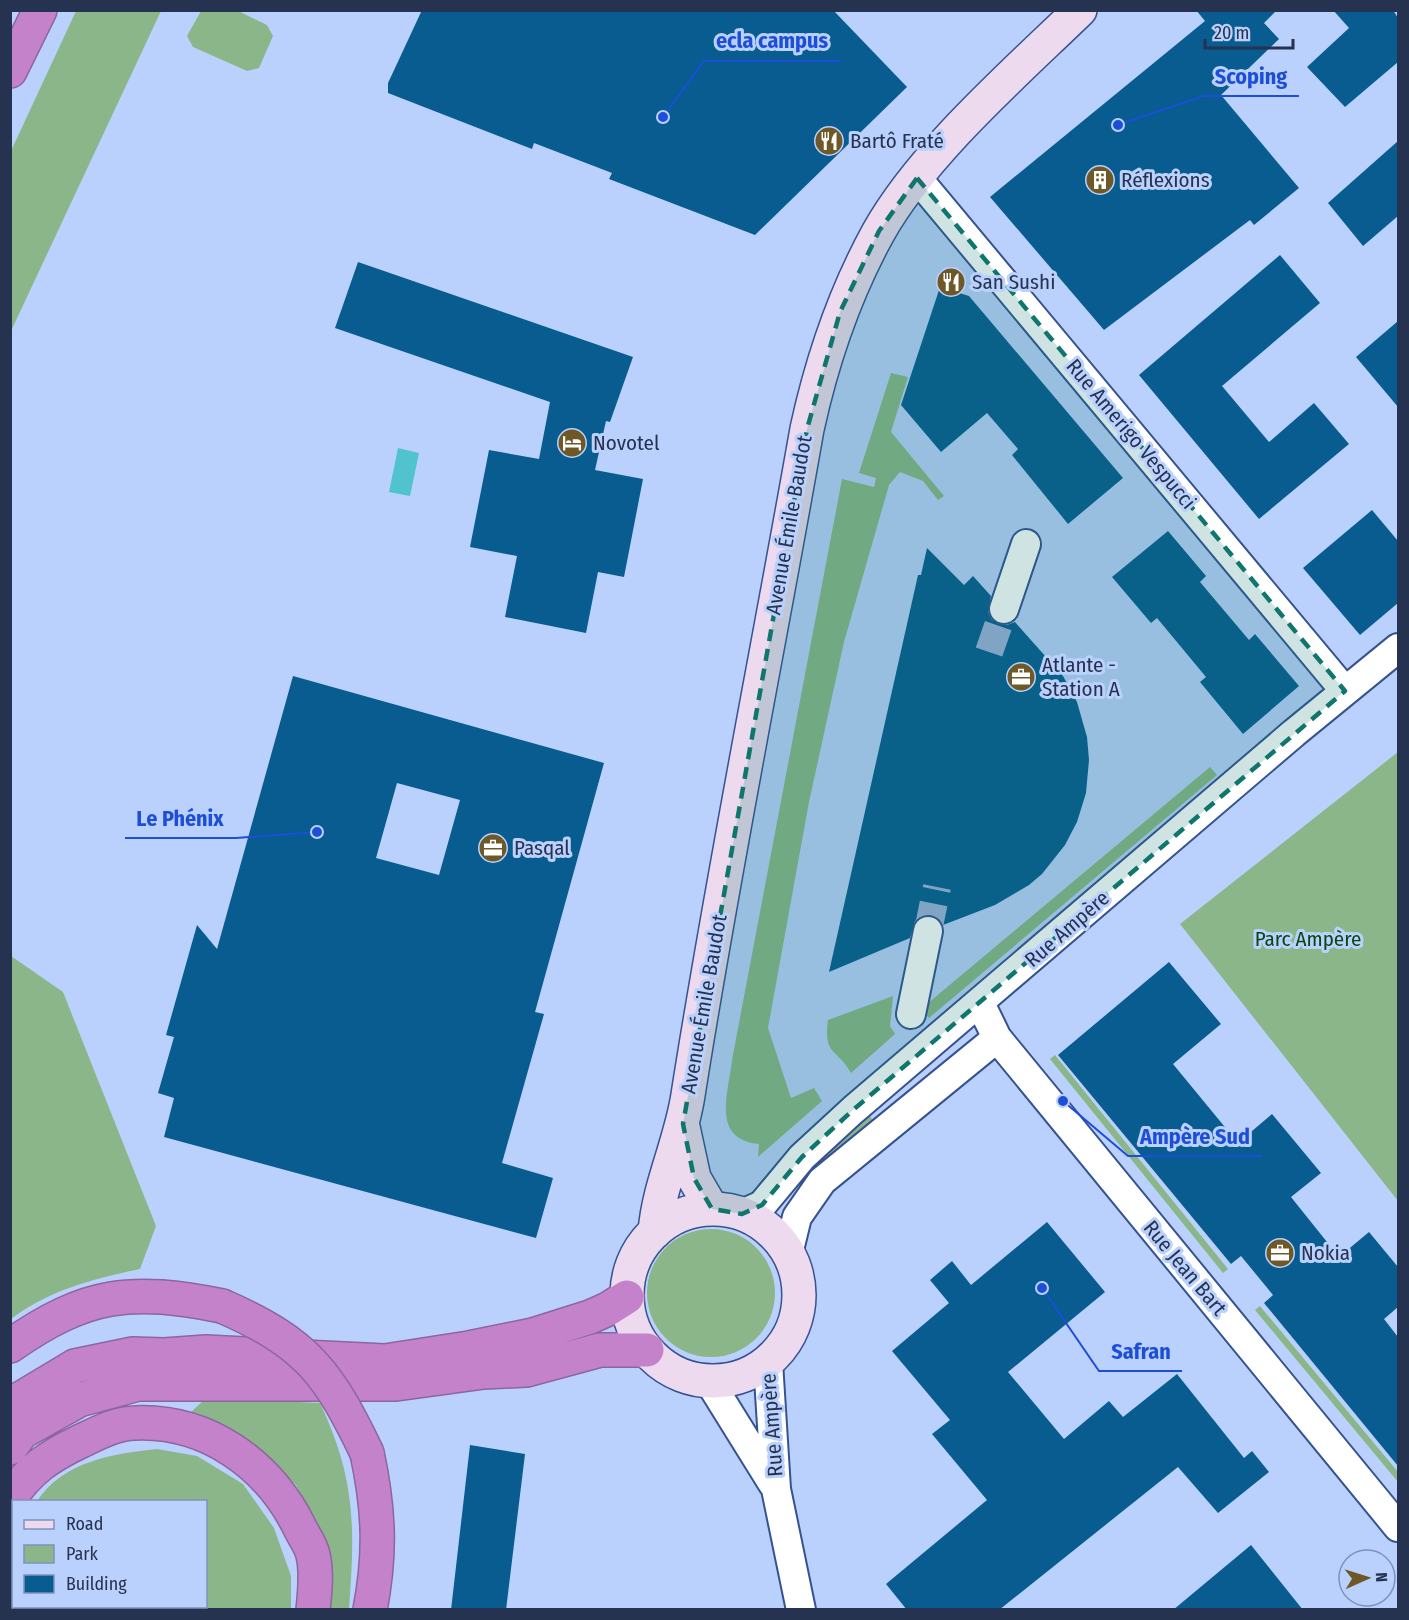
<svg xmlns="http://www.w3.org/2000/svg" width="1409" height="1620" font-family="'Fira Sans Condensed',sans-serif">
	<style>
		.green { fill: #8ab689 }
		.water { fill: #50c3ce }
		.building { fill: #085c90; fill-rule: evenodd }
		.lines { fill: none; stroke-linecap: round; stroke-linejoin: round }
		.street-tunnel { stroke: #9db1da; stroke-width: 28; stroke-dasharray: 28 14; stroke-linecap: butt }
		.street-casing { stroke: #355291; stroke-width: 32 }
		.secondary-casing { stroke: #355291; stroke-width: 36 }
		.highway-casing { stroke: #8c669f; stroke-width: 36 }
		.street { stroke: #fff; stroke-width: 28 }
		.secondary { stroke: #eddaef; stroke-width: 33 }
		.highway { stroke: #c482ca; stroke-width: 33 }
		.highway-bridge-casing { stroke: #8c669f; stroke-width: 36; stroke-linecap: butt }
		.highway-bridge { stroke: #c482ca; stroke-width: 33 }
		.marked { fill: #0f766e; fill-opacity: 0.2; stroke: #0f766e; stroke-width: 4.5; stroke-dasharray: 12 8; stroke-linejoin: round }
		.labels { text-anchor: middle; stroke-width: 6; stroke-linejoin: round; paint-order: stroke }
		.poi-label { font-size: 21px; fill: #253350; stroke: #bbd1fd; text-anchor: start }
		.street-label { font-size: 21px; fill: #253350; stroke: #bbd1fd }
		.park-label { font-size: 21px; fill: #07480e; stroke: #bbd1fd }
		.leader { fill: none; stroke: #1d4ed8; stroke-width: 2 }
		.callout-dot { fill: #1d4ed8; stroke: #bbd1fd; stroke-width: 2 }
		.callout-label { font-size: 22px; text-anchor: middle; font-weight: bold; fill: #1d4ed8; stroke: #bbd1fd; stroke-width: 6; stroke-linejoin: round; paint-order: stroke }
	</style>
	<rect width="100%" height="100%" fill="#bbd1fd"/>
	<path class="green" d="M236 10 267 25 273 36 259 68 247 71 193 47 187 36 201 11Z
		M76 11H161L11 331V151Z
		M891 373 908 377 891 432 944 496 938 500 923 481 900 472 889 485 844 642 809 802 768 1028 791 1098 814 1088 822 1101 758 1157 759 1144C711 1139 728 1095 732 1060L842 479 874 487 876 478 859 473Z
		M1398 752V1201L1180 924Z
		M1210 767 1217 775 929 1018 921 1009Z
		M11 956 63 992 156 1226 140 1269C93 1279 49 1290 11 1319Z
		M893 996 890 1026 895 1034 851 1073C837 1048 823 1056 828 1020Z
		M1055 1055 1228 1269 1223 1273 1050 1059Z
		M862 1113 870 1115 873 1122 826 1168 814 1155Z
		M647 1293a64 64 0 1 1 128 0a64 64 0 1 1-128 0Z
		M1260 1306 1398 1472V1482L1255 1310Z
		M206 1398 320 1403C356 1480 355 1527 349 1609H320L318 1530 296 1485 262 1452 219 1425 187 1416Z
		M157 1449 197 1456 243 1484 274 1528 291 1576V1609H11L10 1540 13 1536 14 1606H206V1502L37 1501C64 1461 112 1454 157 1449Z"/>
	<path class="water" d="M398 448 419 453 410 496 389 492Z"/>
	<path class="building" d="M422 10H833L907 87 755 235 609 179 612 173 534 143 532 149 388 93V83Z
		M1196 10H1277L1264 23 1279 39 1221 95 1299 188 1254 225 1250 220 1104 330 990 197 1205 21Z
		M1333 10H1393L1398 18V62L1345 107 1307 67 1349 28Z
		M1398 141V216L1363 246 1328 203Z
		M1280 255 1320 303 1222 386 1269 442 1314 403 1349 444 1259 519 1139 375Z
		M358 262 633 357 610 422 606 421 595 470 643 479 624 577 598 572 586 633 505 617 517 556 470 547 489 450 539 459 550 402 335 328Z
		M940 287 969 296 1123 478 1068 524 1012 455 1018 449 987 413 941 452 901 405Z
		M1398 321V407L1356 357Z
		M1372 510 1398 541V603L1360 635 1303 568Z
		M1168 531 1206 576 1200 582 1249 640 1255 634 1299 686 1243 734 1200 682 1206 677 1157 618 1151 623 1112 577Z
		M927 548 964 585 973 576 991 596 988 612 992 620 1007 625 1015 622 1063 676 1077 702 1087 737 1089 760 1086 793 1077 822 1065 845 1042 874 1029 885 995 905 943 925 932 915 922 916 915 921 910 938 829 972 918 575H921Z
		M293 676 604 763 535 1012 544 1014 502 1163 553 1178 536 1238 164 1137 174 1098 158 1093 174 1037 166 1035 197 925 217 949ZM397 783 460 800 439 875 376 858Z
		M1169 962 1221 1024 1173 1064 1238 1143 1272 1114 1321 1173 1291 1197 1339 1257 1369 1232 1398 1267V1307L1384 1319 1398 1337V1466L1264 1303 1273 1295 1241 1256 1231 1264 1058 1055Z
		M1047 1222 1105 1292 1008 1372 1064 1439 1109 1401 1123 1417 1177 1374 1244 1458 1252 1451 1269 1472 1218 1513 1178 1467 999 1610H907L886 1584 987 1500 932 1434 950 1420 892 1351 949 1303 930 1280 952 1261 971 1285Z
		M470 1445 525 1454 506 1610H451Z
		M1251 1545 1303 1610H1173Z"/>
	<g class="lines">
		<path class="street-tunnel" d="M989 652 1004 609
			M928 931 937 887"/>
		<g class="street-casing">
			<path id="street" d="M917 178 1345 691
				M1004 609 1026 544
				M980 1003 997 1038 1398 1527
				M911 1014 928 931
				M742 1214 762 1205 802 1157 853 1110 1294 733 1398 648
				M788 1254 797 1217 822 1181 997 1038
				M768 1362 776 1489 801 1610
				M709 1381 773 1484"/>
		</g>
		<g class="secondary-casing">
			<path id="secondary" d="M683 1127 694 1178 712 1209
				M627 1295a86 86 0 1 1 172 0a86 86 0 1 1-172 0Z
				M655 1232C659 1184 681 1142 688 1095 723 872 768 651 807 429 822 360 844 295 878 233 922 154 1015 73 1080 10"/>
		</g>
		<g class="highway-casing">
			<path id="highway" d="M10 71 40 10
				M10 1346C87 1292 132 1288 222 1306
				M10 1405 75 1366 133 1354 164 1355 206 1352 385 1361 469 1348 533 1335 590 1317 608 1309 627 1297
				M10 1448 22 1432 79 1400 138 1384H396L484 1372 526 1370 600 1350H647
				M367 1453C379 1509 381 1553 370 1610
				M10 1499C28 1470 50 1456 79 1442 96 1434 116 1423 135 1423 207 1420 268 1464 299 1526 303 1535 311 1545 313 1555 317 1572 315 1592 313 1610"/>
		</g>
		<use href="#street" class="street"/>
		<use href="#secondary" class="secondary"/>
		<use href="#highway" class="highway"/>
		<g class="highway-bridge-casing">
			<path id="highway-bridge" d="M222 1306C307 1343 328 1372 367 1453"/>
		</g>
		<use href="#highway-bridge" class="highway-bridge"/>
	</g>
	<path class="marked" d="M917 178 1345 691 853 1110 802 1157 762 1205 742 1214 712 1209 694 1178 683 1124 807 429 840 312 879 231Z"/>
	<defs>
		<g id="restaurant-disc" transform="scale(1.5)"><circle r="9.5" fill="#6f5828" stroke="#bbd1fd"/><path d="M-5-6h1v4h1v-4h1v4h1v-4h1v5L-1.5 .5V6h-2V.5L-5-1ZM5-6V6H3V1.5H1.5Q1.5-4 5-6Z" fill="#fff"/></g>
		<g id="building-disc" transform="scale(1.5)"><circle r="9.5" fill="#6f5828" stroke="#bbd1fd"/><path d="M-4-6H4V6H1V3H-1V6H-4ZM-2.5-4.3h1.7v1.8h-1.7ZM.8-4.3h1.7v1.8H.8ZM-2.5-1h1.7V.8h-1.7ZM.8-1h1.7V.8H.8Z" fill="#fff"/></g>
		<g id="hotel-disc" transform="scale(1.5)"><circle r="9.5" fill="#6f5828" stroke="#bbd1fd"/><path d="M-6-4.5h1.5V1H6V5H4.5V3h-9V5H-6ZM-4 0a1.8 1.8 0 1 1 3.6 0ZM.5 0V-2.5h3Q6-2.5 6 0Z" fill="#fff"/></g>
		<g id="office-disc" transform="scale(1.5)"><circle r="9.5" fill="#6f5828" stroke="#bbd1fd"/><path d="M-6-3h4V-5.5h4V-3h4V5H-6ZM-1-4.5V-3h2v-1.5ZM-6 0V1H6V0Z" fill="#fff"/></g>
	</defs>
	<g fill-rule="evenodd">
		<use href="#restaurant-disc" x="829" y="141"/>
		<use href="#building-disc" x="1100" y="180"/>
		<use href="#restaurant-disc" x="951" y="282"/>
		<use href="#hotel-disc" x="572" y="443"/>
		<use href="#office-disc" x="1021" y="677"/>
		<use href="#office-disc" x="493" y="848"/>
		<use href="#office-disc" x="1280" y="1253"/>
	</g>
	<g class="labels">
		<g class="poi-label">
			<text x="850" y="148">Bartô Fraté</text>
			<text x="1121" y="187">Réflexions</text>
			<text x="972" y="289">San Sushi</text>
			<text x="593" y="450">Novotel</text>
			<text x="1042" y="672">Atlante -<tspan x="1042" dy="24">Station A</tspan></text>
			<text x="514" y="855">Pasqal</text>
			<text x="1301" y="1260">Nokia</text>
		</g>
		<g class="street-label">
			<text transform="translate(1131 434) rotate(50)" y="7">Rue Amerigo Vespucci</text>
			<text transform="translate(789 525) rotate(-80)" y="7">Avenue Émile Baudot</text>
			<text transform="translate(1067 929) rotate(-41)" y="7">Rue Ampère</text>
			<text transform="translate(704 1004) rotate(-80)" y="7">Avenue Émile Baudot</text>
			<text transform="translate(1185 1268) rotate(50)" y="7">Rue Jean Bart</text>
			<text transform="translate(772 1425) rotate(-94)" y="7">Rue Ampère</text>
		</g>
		<g class="park-label">
			<text x="1308" y="946">Parc Ampère</text>
		</g>
	</g>
	<path class="leader" d="M663 117L704 61H841M1118 125L1203 96H1299M317 832L236 838H125M1063 1101L1128 1156H1262M1042 1288L1099 1371H1182"/>
	<g class="callout-dot">
		<circle cx="663" cy="117" r="6"/>
		<circle cx="1118" cy="125" r="6"/>
		<circle cx="317" cy="832" r="6"/>
		<circle cx="1063" cy="1101" r="6"/>
		<circle cx="1042" cy="1288" r="6"/>
	</g>
	<g class="callout-label">
		<text x="772" y="48">ecla campus</text>
		<text x="1251" y="84">Scoping</text>
		<text x="180" y="826">Le Phénix</text>
		<text x="1195" y="1144">Ampère Sud</text>
		<text x="1141" y="1359">Safran</text>
	</g>
	<rect width="1409" height="1620" fill="none" stroke="#253350" stroke-width="24"/>
	<rect x="12" y="1500" width="195" height="108" fill="#bbd1fd" stroke="#7f92b8" stroke-width="1.5"/>
	<rect x="24" y="1520" width="30" height="9" fill="#eddaef" stroke="#7f92b8" stroke-width="1.5"/>
	<text x="66" y="1530" font-size="18" fill="#253350">Road</text>
	<rect x="24" y="1545" width="30" height="18" fill="#8ab689" stroke="#7f92b8" stroke-width="1.5"/>
	<text x="66" y="1560" font-size="18" fill="#253350">Park</text>
	<rect x="24" y="1575" width="30" height="18" fill="#085c90" stroke="#7f92b8" stroke-width="1.5"/>
	<text x="66" y="1590" font-size="18" fill="#253350">Building</text>
	<g transform="translate(1367 1578) rotate(87)"><circle r="28" fill="#bbd1fd" stroke="#7f92b8" stroke-width="1.5"/>
	<path d="M0-4.5L10 22L0 15L-10 22Z" fill="#6f5828"/>
	<text y="-9" font-size="16" font-weight="bold" text-anchor="middle" fill="#253350">N</text>
	</g>
	<path d="M1205 39v9h88v-9" fill="none" stroke="#253350" stroke-width="3"/>
	<text x="1214" y="39" font-size="18" fill="#253350" stroke="#bbd1fd" stroke-width="4.5" paint-order="stroke">20 m</text>
</svg>
